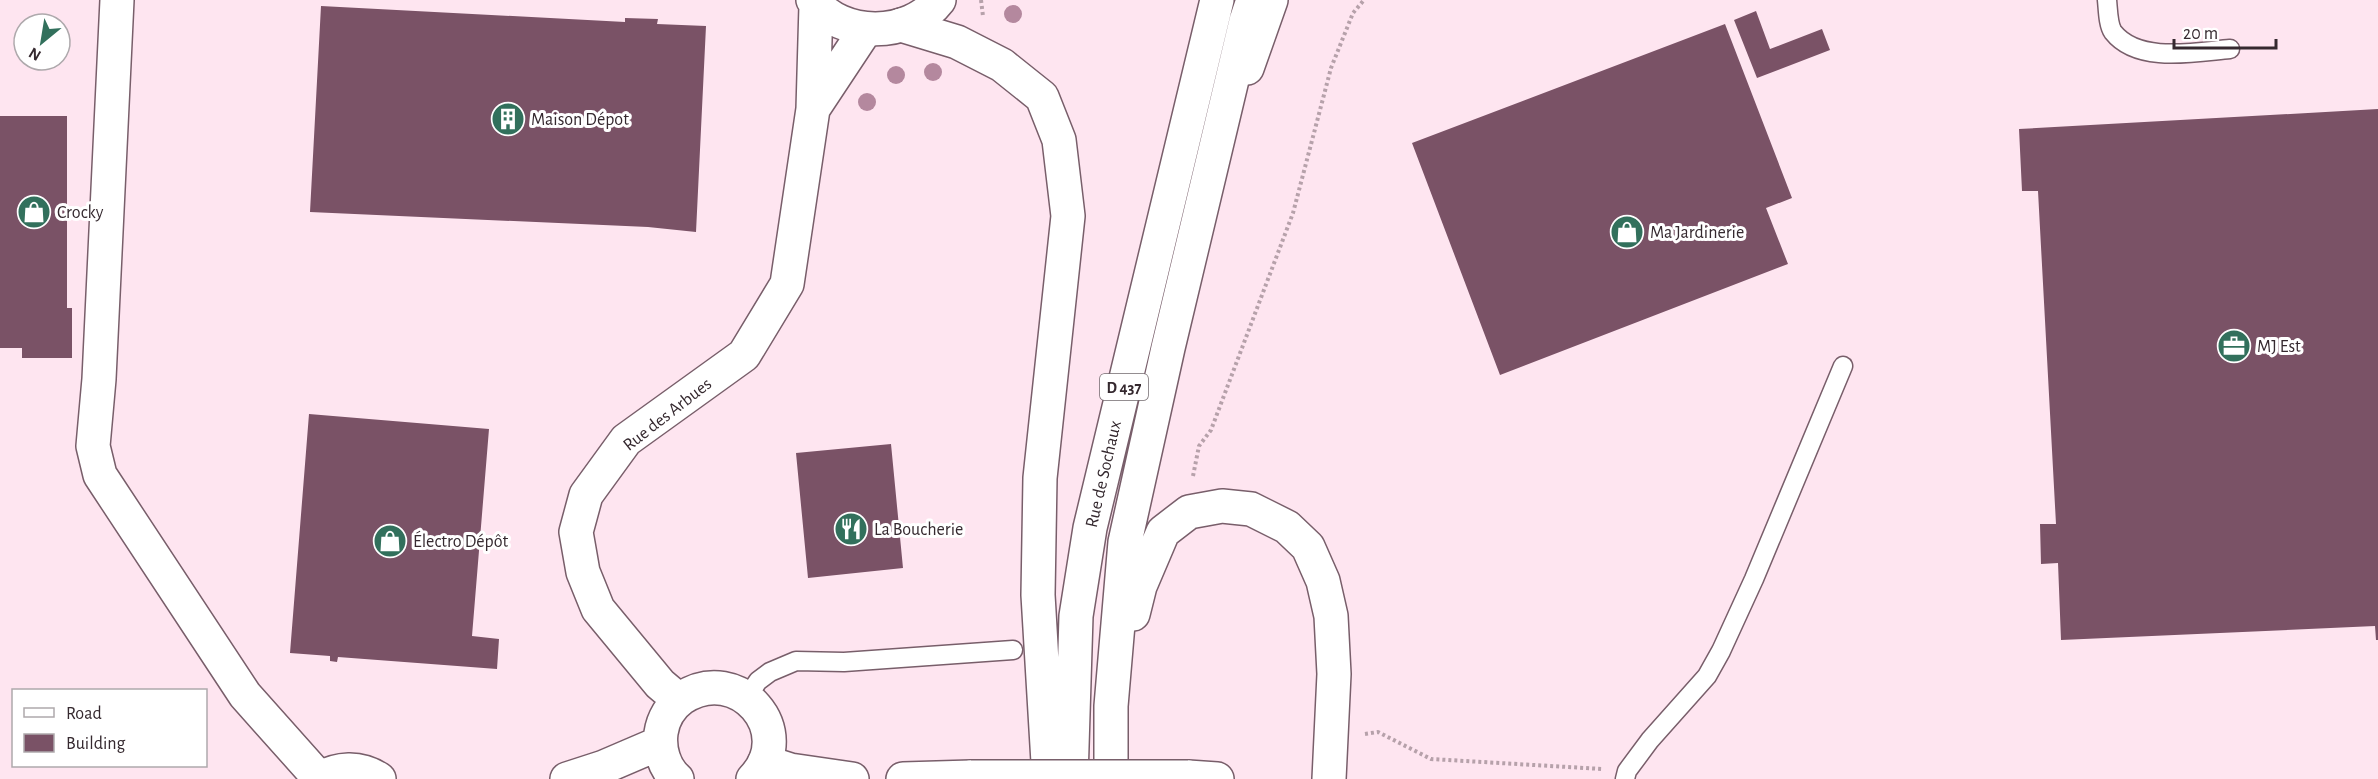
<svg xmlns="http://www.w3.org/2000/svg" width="2378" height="779" font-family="'Alegreya Sans',sans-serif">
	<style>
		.building { fill: #7a5266 }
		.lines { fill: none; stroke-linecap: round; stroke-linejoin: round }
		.service-casing { stroke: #785e6a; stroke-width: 21 }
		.minor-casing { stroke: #785e6a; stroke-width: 36 }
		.tertiary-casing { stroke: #785e6a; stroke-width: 36 }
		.secondary-casing { stroke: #785e6a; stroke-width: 36 }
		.primary-casing { stroke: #785e6a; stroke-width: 36 }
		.path { stroke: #b6a1aa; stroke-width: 4; stroke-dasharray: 3 3; stroke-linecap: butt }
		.service { stroke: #fff; stroke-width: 18 }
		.minor { stroke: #fff; stroke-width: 33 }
		.tertiary { stroke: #fff; stroke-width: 33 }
		.secondary { stroke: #fff; stroke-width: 33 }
		.primary { stroke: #fff; stroke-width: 33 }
		.tertiary-bridge-casing { stroke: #785e6a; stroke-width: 36; stroke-linecap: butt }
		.tertiary-bridge { stroke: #fff; stroke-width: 33 }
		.tree { fill: #b4889e }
		.labels { text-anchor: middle; stroke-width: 6; stroke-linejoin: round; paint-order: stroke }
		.shield { fill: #fff; stroke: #72696d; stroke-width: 1.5 }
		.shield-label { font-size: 16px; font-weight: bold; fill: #35292f }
		.poi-label { font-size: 18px; fill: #35292f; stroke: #fff; text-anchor: start }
		.street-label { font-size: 18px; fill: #35292f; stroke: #fff }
	</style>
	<rect width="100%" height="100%" fill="#fee5f0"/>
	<path class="building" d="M321 6 625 22V18L658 19 657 24 706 26 696 232 648 227 310 212Z
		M1756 11 1770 49 1822 29 1830 50 1757 78 1734 20Z
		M1725 24 1792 198 1766 208 1788 264 1500 375 1412 143Z
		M2378 109V640H2376L2375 626 2061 640 2058 563 2041 564 2040 524H2056L2038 191H2022L2019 129Z
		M0 116H67V308H72V358H22V348H0Z
		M309 414 489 429 472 636 499 639 497 669 338 657 337 662 330 661V656L290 653Z
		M891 444 903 568 808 578 796 453Z"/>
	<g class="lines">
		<g class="service-casing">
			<path id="service" d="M2107 0C2108 9 2108 25 2113 32 2138 64 2196 52 2230 49
				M747 697 758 681 770 672 796 661 844 662 1013 650
				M1625 779 1627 771 1650 740 1707 676 1721 651 1754 579 1843 366"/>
		</g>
		<g class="minor-casing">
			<path id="minor" d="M117 0 99 379 93 446 100 475 245 695 319 778"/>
		</g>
		<g class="tertiary-casing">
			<path id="tertiary" d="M765 762 790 770 852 779
				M1188 777 1217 779
				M903 779 971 777"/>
		</g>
		<g class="secondary-casing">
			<path id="secondary" d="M813 0C841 39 910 38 939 0
				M1247 68 1271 0
				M813 109 866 29
				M679 700 660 684 598 609 583 572 576 532 586 495 626 440 744 355 787 284 813 109 816 5
				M318 779C338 768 359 766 379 779
				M567 779 604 767 660 743
				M677 779C664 768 659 749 661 733 663 719 671 706 682 698 738 661 799 732 753 779"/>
		</g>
		<g class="primary-casing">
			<path id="primary" d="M901 25 957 42 1002 65 1042 97 1059 140 1068 216 1040 478 1038 595 1049 779
				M1133 614 1140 586 1163 532 1189 512 1222 506 1251 509 1287 527 1308 547 1323 581 1331 616 1334 674 1329 779
				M1071 779 1076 616 1090 528 1217 0
				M1111 779V706L1125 542 1168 348 1246 21 1253 0"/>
		</g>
		<path class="path" d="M981 0 983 16
			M1193 476 1199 446 1211 430 1293 213 1331 68 1353 13 1364 0
			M1365 734 1378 732 1431 759 1602 769"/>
		<use href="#service" class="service"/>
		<use href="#minor" class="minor"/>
		<use href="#tertiary" class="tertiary"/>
		<use href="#secondary" class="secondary"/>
		<use href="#primary" class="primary"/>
		<g class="tertiary-bridge-casing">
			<path id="tertiary-bridge" d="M971 777H1188"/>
		</g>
		<use href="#tertiary-bridge" class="tertiary-bridge"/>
	</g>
	<g class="tree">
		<circle cx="1013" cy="14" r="9"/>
		<circle cx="933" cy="72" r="9"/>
		<circle cx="896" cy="75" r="9"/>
		<circle cx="867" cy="102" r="9"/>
	</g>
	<defs>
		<g id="building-disc" transform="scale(1.725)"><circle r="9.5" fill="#32705c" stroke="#fff"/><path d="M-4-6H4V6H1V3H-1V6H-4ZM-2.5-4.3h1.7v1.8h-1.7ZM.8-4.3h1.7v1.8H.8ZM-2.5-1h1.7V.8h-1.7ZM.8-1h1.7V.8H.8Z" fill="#fff"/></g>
		<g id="shop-disc" transform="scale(1.725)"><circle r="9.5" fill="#32705c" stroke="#fff"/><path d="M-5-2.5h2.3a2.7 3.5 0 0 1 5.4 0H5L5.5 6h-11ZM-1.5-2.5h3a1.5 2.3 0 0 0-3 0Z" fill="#fff"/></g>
		<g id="office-disc" transform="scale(1.725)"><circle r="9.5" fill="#32705c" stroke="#fff"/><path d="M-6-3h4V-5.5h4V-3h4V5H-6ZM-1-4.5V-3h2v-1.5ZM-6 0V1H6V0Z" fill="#fff"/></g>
		<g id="restaurant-disc" transform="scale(1.725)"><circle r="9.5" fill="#32705c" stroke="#fff"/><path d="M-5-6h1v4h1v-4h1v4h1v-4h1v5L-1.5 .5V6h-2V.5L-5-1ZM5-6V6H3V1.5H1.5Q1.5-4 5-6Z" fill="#fff"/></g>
	</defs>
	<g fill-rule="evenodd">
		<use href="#building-disc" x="508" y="119"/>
		<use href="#shop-disc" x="34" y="212"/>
		<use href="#shop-disc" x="1627" y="232"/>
		<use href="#office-disc" x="2234" y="346"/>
		<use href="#restaurant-disc" x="851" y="529"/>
		<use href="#shop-disc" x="390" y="541"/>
	</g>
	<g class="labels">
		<rect class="shield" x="1100" y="374" width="48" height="26" rx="4.5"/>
		<g class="shield-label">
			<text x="1124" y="393">D 437</text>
		</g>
		<g class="poi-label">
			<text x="531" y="125">Maison Dépot</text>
			<text x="57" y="218">Crocky</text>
			<text x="1650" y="238">Ma Jardinerie</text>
			<text x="2257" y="352">MJ Est</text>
			<text x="874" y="535">La Boucherie</text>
			<text x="413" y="547">Électro Dépôt</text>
		</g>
		<g class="street-label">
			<text transform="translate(667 414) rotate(-38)" y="6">Rue des Arbues</text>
			<text transform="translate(1103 474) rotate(-77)" y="6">Rue de Sochaux</text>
		</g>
	</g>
	<rect x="12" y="689" width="195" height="78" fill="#ffffff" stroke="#aea9ac" stroke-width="1.5"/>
	<rect x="24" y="708" width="30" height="9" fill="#ffffff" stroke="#aea9ac" stroke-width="1.5"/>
	<text x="66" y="719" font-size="18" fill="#35292f">Road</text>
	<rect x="24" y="734" width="30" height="18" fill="#7a5266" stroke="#aea9ac" stroke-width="1.5"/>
	<text x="66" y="749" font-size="18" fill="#35292f">Building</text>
	<g transform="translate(42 42) rotate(210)"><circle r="28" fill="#ffffff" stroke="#aea9ac" stroke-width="1.5"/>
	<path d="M0-4.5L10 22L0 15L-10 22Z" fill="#32705c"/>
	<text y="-9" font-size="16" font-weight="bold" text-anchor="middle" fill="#35292f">N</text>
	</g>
	<path d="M2174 39v9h102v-9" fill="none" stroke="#35292f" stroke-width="3"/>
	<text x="2183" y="39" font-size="18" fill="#35292f" stroke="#ffffff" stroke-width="4.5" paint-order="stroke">20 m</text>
</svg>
